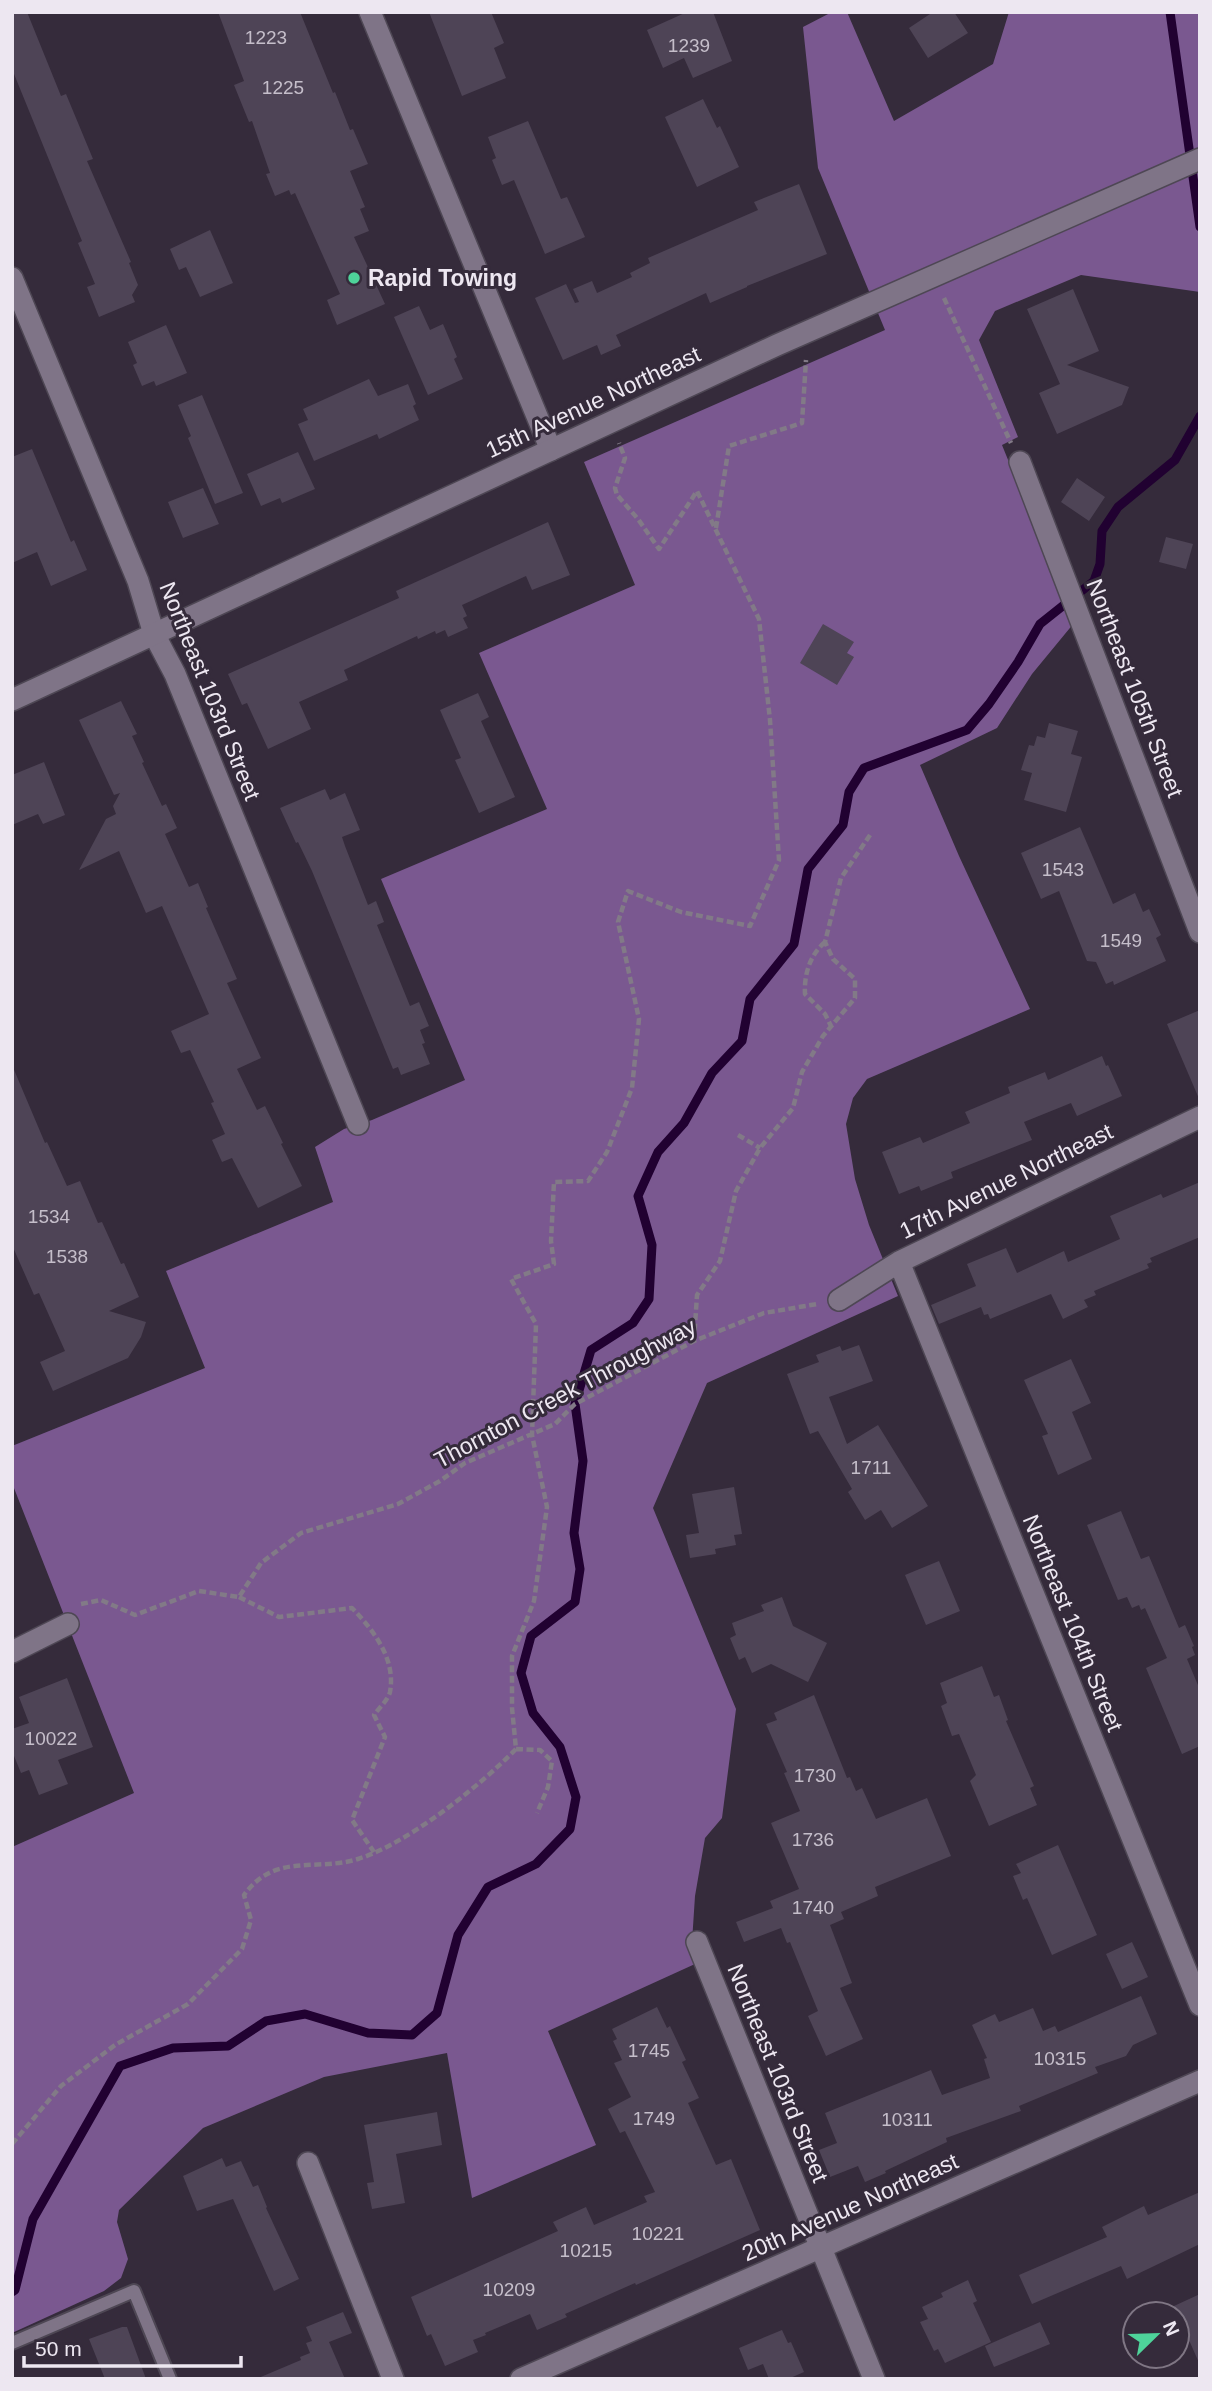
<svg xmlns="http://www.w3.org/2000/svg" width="1212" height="2391" font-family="Arial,sans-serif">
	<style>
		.forest { fill: #7a5890 }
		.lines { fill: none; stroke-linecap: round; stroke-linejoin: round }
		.stream { stroke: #210131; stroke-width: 9 }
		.building { fill: #4e4456 }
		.lane-casing { stroke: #4e4754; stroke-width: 16 }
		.street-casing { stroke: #4e4754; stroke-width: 24 }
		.secondary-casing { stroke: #4e4754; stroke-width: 24 }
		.path { stroke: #827a87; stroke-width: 4.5; stroke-dasharray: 7 3.5; stroke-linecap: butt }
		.lane { stroke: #7f7487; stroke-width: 12 }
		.street { stroke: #7f7487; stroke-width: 21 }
		.secondary { stroke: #7f7487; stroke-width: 21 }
		.poi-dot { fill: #4ed39a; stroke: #352b3b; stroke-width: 2.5 }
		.labels { text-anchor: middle; stroke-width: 6; stroke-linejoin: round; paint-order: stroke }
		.number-label { font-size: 19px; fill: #c5beca }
		.poi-label { font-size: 23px; font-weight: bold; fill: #ede7f1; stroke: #352b3b; text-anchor: start }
		.street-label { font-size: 23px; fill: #ede7f1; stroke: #352b3b }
	</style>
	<rect width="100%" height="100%" fill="#352b3b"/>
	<path class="forest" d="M832 12H847L894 121 993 64 1009 12H1200V292L1081 275 995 311 979 340 1018 437 1002 445 1074 623 1032 674 997 728 920 765 959 856 1030 1009 867 1079 853 1098 846 1124 855 1179 869 1225 898 1296 707 1383 653 1508 736 1709 722 1818 705 1838 695 1896 692 1942 695 1964 548 2031 596 2145 472 2198 447 2053 324 2077 203 2128 119 2210 117 2222 128 2259 121 2278 104 2291 12 2333V1847L134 1793 12 1483V1446L205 1368 166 1271 333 1202 315 1147 344 1129 372 1120 465 1080 381 879 547 809 479 653 635 585 584 462 885 330 818 168 803 27Z"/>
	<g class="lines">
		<path class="stream" d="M1170 12 1200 227
			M12 2292 15 2290 33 2219 120 2066 173 2048 228 2046 266 2021 305 2014 368 2033 412 2035 437 2013 458 1935 488 1887 536 1864 570 1829 576 1797 560 1747 533 1713 521 1673 531 1636 575 1602 580 1569 574 1533 583 1461 575 1404 591 1350 633 1323 649 1299 652 1245 638 1196 658 1152 684 1123 712 1073 742 1041 750 999 794 944 808 869 843 825 849 792 864 768 967 730 989 704 1018 662 1040 624 1094 581 1100 564 1102 531 1118 507 1175 460 1200 416"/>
	</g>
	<path class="building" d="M12 12H27L61 96 66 94 93 159 87 161 131 262 129 263 138 285 132 295 135 302 99 317 87 287 95 284 78 243 82 241 12 69Z
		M218 12H300L333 93 335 92 350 130 353 129 368 164 350 171 365 207 360 209 369 231 354 237 385 304 337 325 327 300 340 294 295 193 291 195 289 190 275 196 266 174 270 173 252 121 249 122 234 85 244 81Z
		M429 12H491L504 43 494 48 506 78 462 96Z
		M687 12H713L732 61 693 78 684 58 663 68 647 30Z
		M933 12H954L968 33 928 58 909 28Z
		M703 99 717 128 720 126 739 167 697 187 665 117Z
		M528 121 561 199 567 197 585 237 545 254 514 180 502 185 492 160 496 158 488 137Z
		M799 184 827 254 747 286V287L710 303 706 293 616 335 621 346 601 355 597 345 563 360 535 298 566 284 575 303 579 302 573 289 592 281 597 293 632 277 630 273 650 263 648 258 758 210 754 202Z
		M210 230 233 283 200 297 186 267 179 270 170 249Z
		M1073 289 1099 351 1067 365 1129 387 1122 405 1057 434 1039 393 1060 384 1027 309Z
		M419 306 430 330 443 324 457 357 454 359 463 379 428 395 394 317Z
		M166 325 187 373 156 386 154 381 142 386 133 365 137 363 128 342Z
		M369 379 378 396 408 384 416 404 413 406 419 420 379 439 377 434 314 461 298 424 308 420 303 409Z
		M202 395 243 493 215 504 188 438 191 436 178 405Z
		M32 449 71 542 74 540 87 570 51 586 37 552 12 563V457Z
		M298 452 315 489 282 503 280 498 261 506 247 474Z
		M1077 478 1105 497 1089 521 1061 502Z
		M203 488 219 524 183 538 168 502Z
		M548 522 570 575 532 590 526 576 462 605 467 616 463 618 468 628 448 637 445 630 436 634 435 631 418 639 417 636 344 670 348 680 299 702 311 729 268 749 247 703 242 705 228 674 399 598 396 591Z
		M1166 537 1193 544 1186 569 1159 562Z
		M823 624 854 642 847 653 854 657 837 685 800 663Z
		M478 693 489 717 481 721 515 797 479 813 455 760 461 758 440 710Z
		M121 701 137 734 132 736 144 762 142 763 162 806 166 804 177 828 165 834 189 887 198 883 208 907 206 908 237 979 227 983 261 1058 237 1069 257 1110 265 1106 283 1143 281 1144 302 1186 258 1208 232 1158 222 1162 212 1140 225 1134 211 1103 214 1102 190 1050 181 1053 171 1031 209 1014 162 906 146 913 119 851 79 870 106 819 116 814 113 806 120 793 114 795 79 720Z
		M1049 723 1078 731 1071 754 1082 757 1066 812 1024 800 1032 773 1021 770 1029 745 1034 746 1037 736 1045 738Z
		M44 762 65 815 43 824 38 814 12 825V775Z
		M325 789 330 800 345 793 360 830 342 837 345 846 368 905 376 901 384 922 377 925 410 1006 419 1002 429 1026 420 1030 425 1043 422 1044 430 1064 401 1075 398 1067 393 1069 312 871 298 842 296 843 280 808Z
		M1080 827 1113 904 1135 893 1143 912 1149 909 1161 935 1156 938 1166 961 1114 985 1113 981 1106 984 1096 962 1087 961 1059 891 1041 899 1021 853Z
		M1200 1010V1101L1167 1024Z
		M1102 1056 1106 1066 1108 1065 1122 1096 1077 1116 1071 1103 1024 1122 1032 1140 951 1172 953 1178 921 1191 919 1186 899 1194 882 1152 920 1137 923 1143 970 1123 965 1112 1010 1093 1008 1087 1045 1072 1048 1080Z
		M12 1065 45 1143 47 1142 67 1186 80 1181 98 1223 102 1222 121 1264 124 1263 139 1297 109 1311 146 1322 141 1337 128 1358 53 1391 40 1362 65 1351 39 1293 34 1295 12 1245Z
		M1200 1182V1237L1150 1258 1152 1262 1147 1264 1149 1268 1094 1291 1096 1295 1084 1300 1088 1307 1063 1319 1051 1294 990 1319 988 1314 984 1315 981 1307 939 1324 931 1305 976 1286 967 1264 1006 1248 1017 1273 1064 1251 1068 1262 1120 1239 1110 1216 1161 1194 1163 1198Z
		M859 1345 873 1381 829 1397 847 1444 878 1425 928 1506 892 1528 881 1510 865 1520 848 1492 852 1489 818 1431 810 1434 787 1374 819 1362 816 1355 840 1346 842 1351Z
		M1071 1359 1091 1403 1072 1412 1092 1459 1058 1475 1042 1436 1048 1434 1024 1380Z
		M734 1487 742 1534 734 1535 736 1545 715 1549 716 1554 690 1558 686 1535 699 1533 692 1494Z
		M1121 1511 1141 1559 1149 1556 1179 1628 1185 1625 1194 1646 1192 1647 1195 1655 1187 1659 1200 1690V1746L1182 1754 1146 1668 1167 1658 1145 1608 1141 1610 1139 1605 1132 1608 1127 1597 1118 1600 1087 1525Z
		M939 1561 960 1611 926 1625 905 1575Z
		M782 1597 793 1626 827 1643 808 1682 771 1664 752 1673 745 1657 739 1660 730 1638 736 1635 732 1623 764 1611 761 1605Z
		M982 1666 994 1697 999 1695 1008 1720 1006 1721 1034 1786 1030 1788 1037 1805 989 1826 970 1781 976 1775 959 1734 952 1736 941 1706 947 1703 940 1683Z
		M67 1678 93 1747 58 1760 68 1784 39 1795 29 1770 21 1773 12 1751V1729L29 1723 19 1697Z
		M814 1695 847 1778 850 1777 856 1791 862 1788 876 1819 927 1798 951 1856 875 1887 878 1896 841 1912 844 1919 830 1925 852 1983 840 1988 863 2039 826 2056 808 2016 818 2011 790 1942 787 1943 781 1928 744 1942 736 1922 773 1908 770 1901 799 1889 771 1823 800 1811 784 1773 787 1772 766 1724 777 1720 774 1713Z
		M1058 1845 1097 1935 1052 1955 1027 1898 1023 1900 1013 1876 1021 1873 1016 1864Z
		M1132 1942 1148 1977 1122 1989 1106 1954Z
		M1141 1996 1157 2034 1133 2045 1126 2056 1095 2067 1098 2073 1019 2106 1021 2111 946 2138 947 2142 885 2171 886 2173 865 2182 858 2166 830 2177 819 2150 837 2143 825 2113 931 2070 942 2095 990 2078 984 2059 987 2058 972 2025 995 2014 999 2022 1033 2008 1043 2031 1055 2026 1058 2032Z
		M657 2007 667 2028 670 2026 686 2060 682 2062 699 2098 688 2103 716 2165 731 2159 760 2230 636 2285 635 2283 565 2314 567 2317 537 2330 530 2314 485 2333 486 2335 473 2340 478 2352 445 2366 431 2334 427 2336 411 2297 558 2231 553 2222 586 2207 594 2225 647 2202 644 2196 655 2192 625 2131 620 2133 608 2109 631 2097 614 2063 622 2060 613 2041 617 2039 612 2029Z
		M437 2112 442 2145 396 2154 405 2203 372 2209 367 2183 374 2182 364 2125Z
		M222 2158 226 2167 241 2161 253 2187 258 2185 267 2207 266 2208 299 2279 274 2291 233 2199 197 2211 183 2176Z
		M1200 2192V2244L1127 2279 1121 2266 1032 2304 1019 2275 1107 2237 1102 2227 1144 2206 1148 2215Z
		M968 2280 977 2301 973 2303 991 2342 945 2363 938 2349 934 2351 920 2322 928 2319 922 2307 943 2297 941 2293Z
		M1200 2294V2365L1174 2306Z
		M343 2312 352 2333 329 2342 345 2379H256L301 2360 300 2357 310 2353 306 2343 312 2341 306 2327Z
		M1040 2322 1050 2344 994 2367 985 2346Z
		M122 2327H127L146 2379H105L89 2339Z
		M782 2330 788 2343 791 2342 804 2372 788 2379H769L763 2364 748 2370 739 2348Z"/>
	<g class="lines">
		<g class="lane-casing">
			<path id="lane" d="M12 2343 134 2291 170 2379"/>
		</g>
		<g class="street-casing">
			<path id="street" d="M370 12 551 450
				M12 278 138 581 154 634 175 674 358 1124
				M1020 462 1200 932
				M899 1262 1200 2005
				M839 1300 899 1262 1200 1117
				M12 1652 68 1624
				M697 1942 874 2379
				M308 2163 393 2379
				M521 2379 1200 2081"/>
		</g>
		<g class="secondary-casing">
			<path id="secondary" d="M12 700 777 345 1200 159"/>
		</g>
		<path class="path" d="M944 298 1011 443
			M716 528 729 446 802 423 806 360
			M825 942C810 955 804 974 805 994L825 1014 831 1026
			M738 1135 760 1148
			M694 1341 697 1295 720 1261 736 1191 760 1148 793 1108 802 1072 823 1036 855 998V979L833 959 825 942 841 878 872 832
			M239 1597 279 1617 352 1608C374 1631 396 1659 390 1692 388 1700 379 1708 374 1715L385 1737 352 1820 374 1852
			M81 1604 101 1600 135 1615 199 1591 239 1597 261 1563 301 1533 398 1504 440 1481 465 1463 555 1424 575 1404 694 1341 764 1313 817 1304
			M516 1749 540 1750 552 1761 548 1787 537 1813
			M12 2144 61 2086 115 2045 188 2004 242 1949 251 1920 244 1895C275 1852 316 1872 358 1859 407 1844 480 1786 516 1749L512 1708V1656L534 1601 547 1507 532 1435 536 1324 511 1279 554 1264 551 1241 554 1182 588 1181 607 1152 632 1088 639 1019 618 922 628 891 681 912 750 926 779 860 770 720 759 619 697 491 659 549 638 519 617 495 615 488 625 458 619 443"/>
		<use href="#lane" class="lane"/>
		<use href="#street" class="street"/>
		<use href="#secondary" class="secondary"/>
	</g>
	<circle class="poi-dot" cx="354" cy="278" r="7"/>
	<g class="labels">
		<g class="number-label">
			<text x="266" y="44">1223</text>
			<text x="689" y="52">1239</text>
			<text x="283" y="94">1225</text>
			<text x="1063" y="876">1543</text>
			<text x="1121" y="947">1549</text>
			<text x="49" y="1223">1534</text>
			<text x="67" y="1263">1538</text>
			<text x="871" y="1474">1711</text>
			<text x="51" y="1745">10022</text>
			<text x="815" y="1782">1730</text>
			<text x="813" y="1846">1736</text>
			<text x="813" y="1914">1740</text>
			<text x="649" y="2057">1745</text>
			<text x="1060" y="2065">10315</text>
			<text x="654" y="2125">1749</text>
			<text x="907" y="2126">10311</text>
			<text x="658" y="2240">10221</text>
			<text x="586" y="2257">10215</text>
			<text x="509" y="2296">10209</text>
		</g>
		<g class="poi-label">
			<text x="368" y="286">Rapid Towing</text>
		</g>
		<g class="street-label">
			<text transform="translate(593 402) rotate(-25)" y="8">15th Avenue Northeast</text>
			<text transform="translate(1135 688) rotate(69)" y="8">Northeast 105th Street</text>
			<text transform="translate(210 691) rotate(68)" y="8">Northeast 103rd Street</text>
			<text transform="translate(1006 1181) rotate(-26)" y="8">17th Avenue Northeast</text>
			<text transform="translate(565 1393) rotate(-28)" y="8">Thornton Creek Throughway</text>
			<text transform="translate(1073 1623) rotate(68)" y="8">Northeast 104th Street</text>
			<text transform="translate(778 2073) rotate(68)" y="8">Northeast 103rd Street</text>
			<text transform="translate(850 2207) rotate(-24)" y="8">20th Avenue Northeast</text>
		</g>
	</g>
	<rect width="1212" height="2391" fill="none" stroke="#ede7f1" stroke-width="28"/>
	<g transform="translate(1156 2335) rotate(67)"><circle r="33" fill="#352b3b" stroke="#7f7684" stroke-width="2"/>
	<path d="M0-5L12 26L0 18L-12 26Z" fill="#4ed39a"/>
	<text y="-10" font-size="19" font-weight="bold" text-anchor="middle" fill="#ede7f1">N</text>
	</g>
	<path d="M24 2356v10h217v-10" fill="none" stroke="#ede7f1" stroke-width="3.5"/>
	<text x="35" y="2356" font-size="21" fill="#ede7f1" stroke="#352b3b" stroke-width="5" paint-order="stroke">50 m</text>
</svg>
